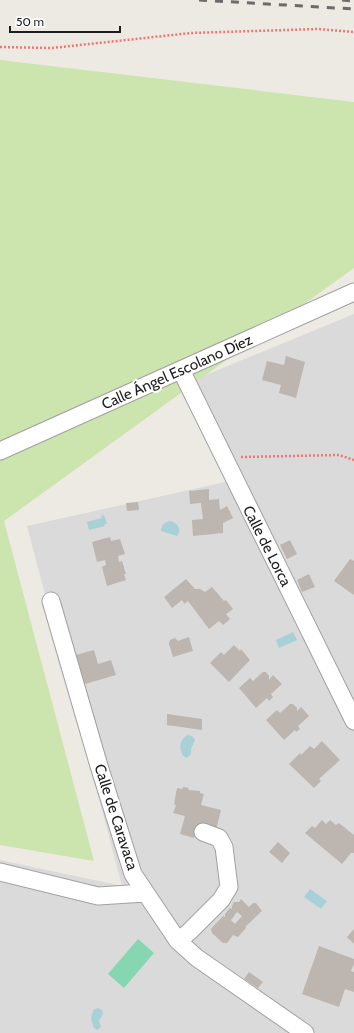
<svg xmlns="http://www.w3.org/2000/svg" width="354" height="1033" font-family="Cabin,sans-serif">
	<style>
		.residential { fill: #dbdada }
		.grass { fill: #cce4ad }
		.pitch { fill: #87d6b2 }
		.water { fill: #a7d0d7 }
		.building { fill: #bdb5b0; fill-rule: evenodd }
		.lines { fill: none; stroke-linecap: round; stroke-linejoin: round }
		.minor-casing { stroke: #a1a1a1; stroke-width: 19 }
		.path { stroke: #ee7773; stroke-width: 2.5; stroke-dasharray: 2 2; stroke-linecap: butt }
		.minor { stroke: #fff; stroke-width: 17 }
		.rail { stroke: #6b6b6b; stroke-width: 3; stroke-dasharray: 8 8; stroke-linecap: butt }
		.labels { text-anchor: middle; stroke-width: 4; stroke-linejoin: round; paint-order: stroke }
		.street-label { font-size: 15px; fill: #1d1d1d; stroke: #fff }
	</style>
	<rect width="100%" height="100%" fill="#ede9e3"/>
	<path class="residential" d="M354 314V1033H0V860L122 886 27 526 230 481 196 379Z"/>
	<path class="grass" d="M0 60 354 102V268L4 521 94 861 0 845Z"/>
	<path class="pitch" d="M138 939 154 953 124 988 108 974Z"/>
	<path class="water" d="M104 515 107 524H104L105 526 89 530 87 522 102 518 101 516Z
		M170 521C178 523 182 529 177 536L161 531C161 525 165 522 170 521Z
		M293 632 297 640 279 648 276 640Z
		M187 735 192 736 195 740 191 749V754L187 758 183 756C179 748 179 741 187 735Z
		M310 889 327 901 321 909 304 897Z
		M98 1008 102 1010 103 1014 99 1021 101 1027 97 1030 94 1028 91 1019 93 1010Z"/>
	<path class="building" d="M286 356 305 362 296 398 279 393 281 385 262 380 267 361 284 365Z
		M209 489V500L219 499 220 510 227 506 233 518 223 523V533L193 536 192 520 203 519 201 503 190 504 189 491Z
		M138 502 139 510 127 511 126 503Z
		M110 537 111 541 120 539 125 554 118 556 119 562 122 561 126 574H124L126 580 107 586 102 567 106 565 105 560 97 562 92 542Z
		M290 540 297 554 287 559 280 545Z
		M350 559 354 561V595L334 581Z
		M309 574 315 587 302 592 297 580Z
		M186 579 195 589H200L205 592 212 587 224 601 226 600 233 609 226 614 230 619 223 625 219 621 209 629 188 601 184 604 182 600 172 608 164 597Z
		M189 637 193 651 173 657 169 644 170 640 175 638 178 641Z
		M234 645 240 651 241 649 250 660 229 682 210 663 221 652 224 655Z
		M94 650 98 664 111 660 116 675 85 684 76 655Z
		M263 672H266L269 676V680L273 675 282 684 271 694 273 697 269 701 267 698 256 708 239 688 250 678 253 681Z
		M290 704H293L297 708V711L301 707 309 716 298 726 300 729 296 732 295 730 284 740 266 720 277 710 280 713Z
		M167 714 202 719V730L167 725Z
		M322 741 340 760 319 779 321 781 314 788 289 764 300 753 301 755 310 746 314 749Z
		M183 787 189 788 188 790 200 791V793L204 794 201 805 221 810 216 830 197 826 194 838 180 834 185 816 173 813 176 805 174 804 177 788 182 789Z
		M322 820 326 824 330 820 336 825 339 823 354 835V853H351L342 864 305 833 312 826 315 828Z
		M278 842 290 853 282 863 269 852Z
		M241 899 249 907 253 903H256L262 911 246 926V928L238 937 233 935 227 943H223L212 933 211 929 223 916 225 917V914L230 908 232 909V906L234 902H239ZM237 912 242 916 235 924 231 920Z
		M354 929V944L347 937Z
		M319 946 354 959V964L351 971 354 972V992L345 989 339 1007 302 994Z
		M249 972 263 982 258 988 244 979Z"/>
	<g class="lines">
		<g class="minor-casing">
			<path id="minor" d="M181 370 354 721
				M0 451 354 292
				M51 601 99 766 133 874 178 941 197 958 305 1033
				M0 872 98 896 145 893
				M178 941 189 932 221 900 229 887 224 847 219 838 203 832"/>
		</g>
		<path class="path" d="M0 47 52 48 191 33 318 29 354 32
			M241 457 339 455 354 460"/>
		<use href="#minor" class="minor"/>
		<path class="rail" d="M199 0 354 9
			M342 0 354 1"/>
	</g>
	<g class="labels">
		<g class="street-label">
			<text transform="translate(177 372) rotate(-24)" y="5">Calle Ángel Escolano Díez</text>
			<text transform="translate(267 546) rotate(63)" y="5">Calle de Lorca</text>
			<text transform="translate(116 817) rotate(72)" y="5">Calle de Caravaca</text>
		</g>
	</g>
	<path d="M10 26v6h110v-6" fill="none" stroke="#1d1d1d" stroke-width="2"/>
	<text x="16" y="26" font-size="12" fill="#1d1d1d" stroke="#ffffff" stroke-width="3" paint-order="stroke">50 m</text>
</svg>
